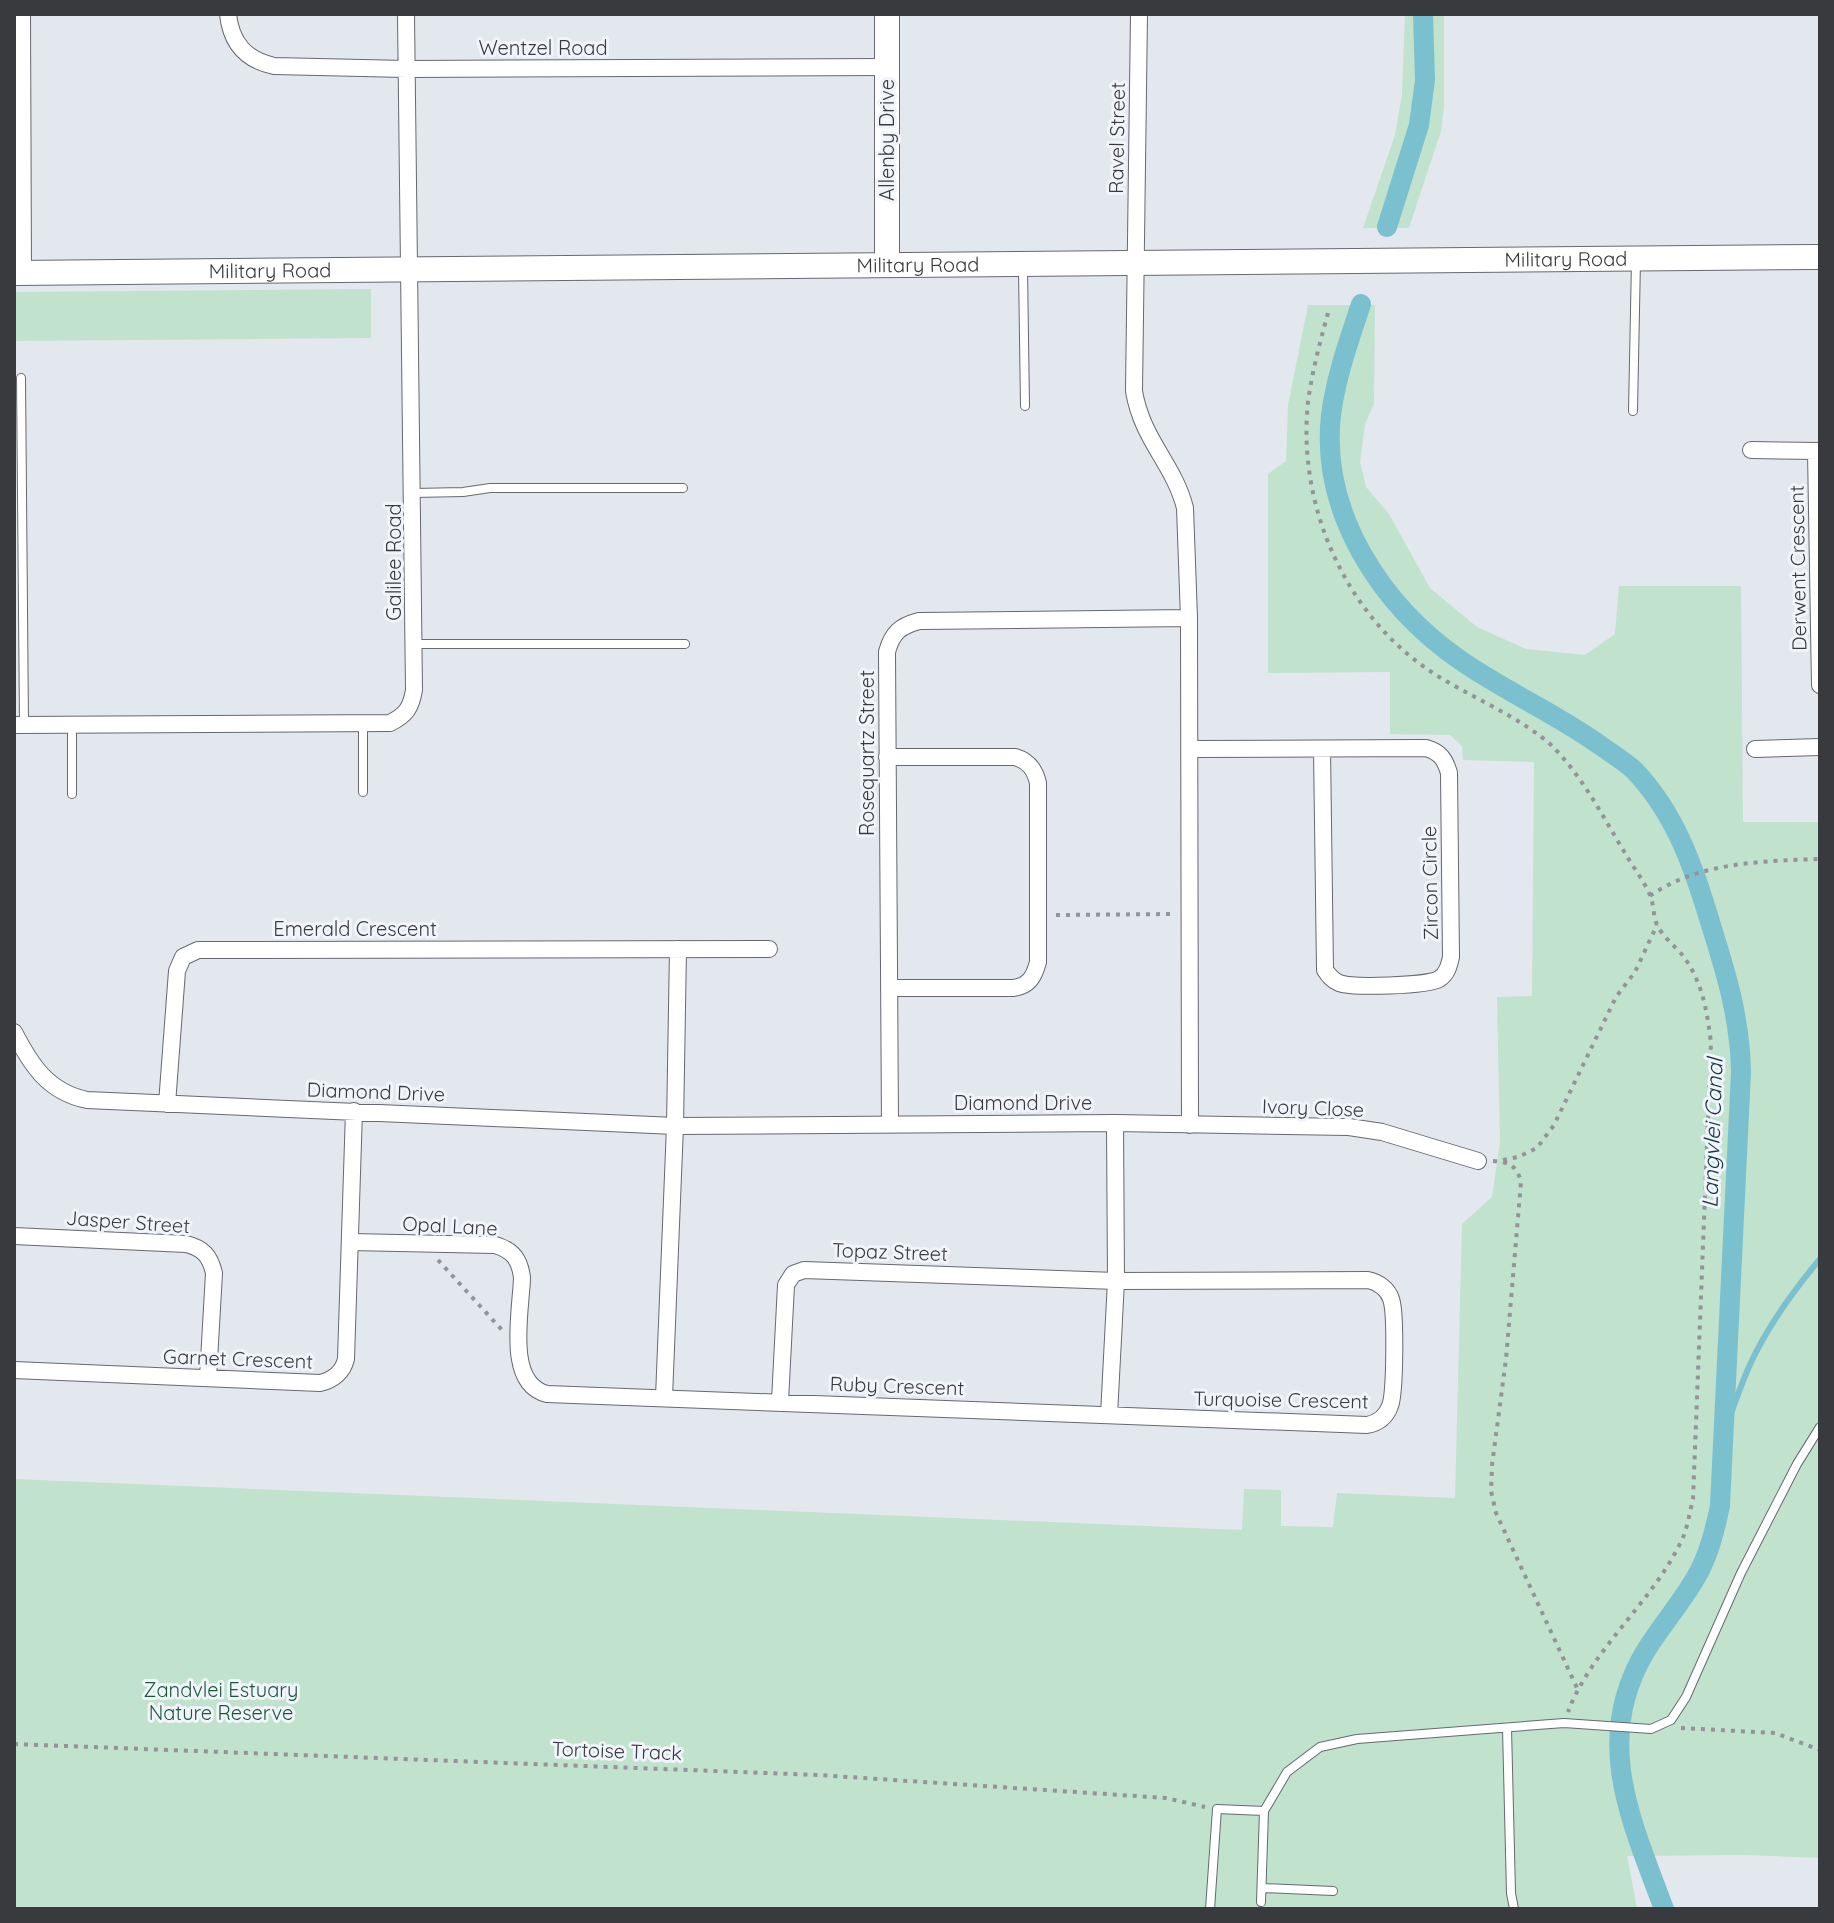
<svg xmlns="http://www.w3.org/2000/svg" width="1834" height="1923" font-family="Quicksand,sans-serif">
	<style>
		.green { fill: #c1e2cd }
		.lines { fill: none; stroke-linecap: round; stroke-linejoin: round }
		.stream { stroke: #7bc0cf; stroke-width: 6 }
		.canal { stroke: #7bc0cf; stroke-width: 20 }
		.lane-casing { stroke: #66696f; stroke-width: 10 }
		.street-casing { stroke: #66696f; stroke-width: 18 }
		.secondary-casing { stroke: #66696f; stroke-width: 26 }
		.path { stroke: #929499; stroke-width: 4; stroke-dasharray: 4 6; stroke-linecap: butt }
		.lane { stroke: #fff; stroke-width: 8 }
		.street { stroke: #fff; stroke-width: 16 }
		.secondary { stroke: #fff; stroke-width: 24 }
		.labels { text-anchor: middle; stroke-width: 6; stroke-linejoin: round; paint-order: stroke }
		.street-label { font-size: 20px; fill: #393a3d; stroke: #f1f4fb }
		.park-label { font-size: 20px; fill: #1b5839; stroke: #f1f4fb }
		.water-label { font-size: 22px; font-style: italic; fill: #15363d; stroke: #f1f4fb }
	</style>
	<rect width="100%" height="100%" fill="#e3e7ee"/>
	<path class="green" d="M1405 14H1444V106L1441 131 1409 228H1363L1395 135 1402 95Z
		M371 289V338L14 341V292Z
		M1308 305H1375L1374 404 1365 424 1360 462 1366 487 1389 514 1430 588 1477 627 1526 649 1585 655 1615 634 1619 586H1741L1743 822H1820V1858L1748 1855 1627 1856 1637 1909H14V1479L1242 1530 1244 1489 1281 1490V1526L1333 1527 1337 1493 1455 1498 1462 1224 1492 1197 1500 1143 1497 997 1532 996 1534 762 1463 760 1462 746 1450 735 1390 734V672L1268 673V474L1286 461 1288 405Z"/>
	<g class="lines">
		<path class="stream" d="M1723 1434C1732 1412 1739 1390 1748 1369 1764 1332 1794 1290 1820 1259"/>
		<path class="canal" d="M1387 227 1419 125 1425 80 1423 14
			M1361 304C1349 341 1336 376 1331 415 1320 513 1382 606 1460 660 1506 692 1559 715 1604 748 1614 755 1625 762 1634 770 1676 814 1694 868 1711 925 1727 976 1740 1019 1741 1072L1720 1506C1715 1529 1710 1550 1700 1570 1685 1599 1662 1624 1645 1652 1592 1741 1632 1822 1664 1909"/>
		<g class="lane-casing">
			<path id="lane" d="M1023 269 1025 406
				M21 378 24 725
				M1633 411 1636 260
				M414 493 463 492 490 488H683
				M414 644H685
				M72 725V794
				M363 792V724
				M1507 1728 1511 1893 1514 1909
				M1262 1888 1333 1891
				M1261 1902 1264 1811 1287 1772 1320 1747 1357 1739 1564 1723 1651 1729 1671 1720 1686 1697 1741 1573 1797 1464 1820 1427
				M1210 1909 1217 1809 1264 1811"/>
		</g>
		<g class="street-casing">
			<path id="street" d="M22 14 23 273
				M228 14C231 43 246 60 274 66L406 69 888 67
				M1139 14 1134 391C1142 440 1174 464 1185 508L1189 618 1190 1125
				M1751 450 1820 451
				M1816 451 1820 685
				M14 725 390 723C406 715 411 708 414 690L406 14
				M1190 749 1426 748C1440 752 1445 759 1449 773L1451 957C1449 966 1447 974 1439 979 1427 986 1352 988 1339 983 1332 980 1329 976 1325 970L1322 749
				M1755 749 1820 747
				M887 757H1015C1029 761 1035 770 1038 783V962C1034 977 1029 986 1013 988H889
				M14 1032C31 1065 48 1092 87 1100L675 1126 1115 1123 1349 1127 1382 1132 1478 1161
				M167 1104 177 971 183 957 198 950 769 949
				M890 1124 887 652C892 633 900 626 919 621L1189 618
				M14 1236 186 1244C203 1248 210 1256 214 1273L208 1378
				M350 1242 495 1245C513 1250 520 1260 522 1278 521 1311 505 1384 547 1394L1367 1425C1378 1423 1386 1417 1390 1406 1395 1394 1396 1312 1391 1299 1388 1289 1378 1282 1368 1280L1116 1281 804 1270 793 1274 786 1285 780 1401
				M14 1370 320 1383C333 1380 343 1372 346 1359L354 1111
				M664 1397 675 1126 678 949
				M1109 1415 1116 1281 1115 1123"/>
		</g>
		<g class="secondary-casing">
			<g id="secondary">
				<path d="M887 14V265"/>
				<path id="s1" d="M14 273 1820 257"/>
			</g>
		</g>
		<path class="path" d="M1328 313C1320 342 1312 372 1308 402 1297 505 1345 614 1430 671 1467 696 1524 718 1554 748 1584 779 1603 817 1625 853 1633 867 1644 881 1650 895 1654 904 1653 916 1657 925 1662 936 1676 947 1684 957 1703 984 1707 1011 1711 1043L1693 1499C1690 1511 1688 1524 1684 1535 1656 1600 1593 1646 1568 1712
			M1650 896C1697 862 1764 861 1820 859
			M1056 915 1171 914
			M1503 1160 1518 1157 1537 1148 1554 1125 1616 997 1635 972 1657 925
			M1493 1161C1510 1162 1517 1166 1521 1182L1506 1359 1492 1465 1491 1491 1496 1513 1577 1688
			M438 1260 502 1330
			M1681 1728 1775 1733 1820 1750
			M14 1744 818 1775 1166 1798 1205 1807"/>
		<use href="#lane" class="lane"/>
		<use href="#street" class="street"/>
		<use href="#secondary" class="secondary"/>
	</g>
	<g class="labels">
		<g class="street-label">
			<text x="543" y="55">Wentzel Road</text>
			<text transform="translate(1117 138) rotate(-89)" y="7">Ravel Street</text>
			<text transform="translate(887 140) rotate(-90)" y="7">Allenby Drive</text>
			<text dy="7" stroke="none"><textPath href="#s1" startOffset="1552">Military Road</textPath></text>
			<text dy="7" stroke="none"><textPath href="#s1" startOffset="904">Military Road</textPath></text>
			<text dy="7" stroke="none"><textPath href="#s1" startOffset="256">Military Road</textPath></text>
			<text transform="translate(394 562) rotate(-90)" y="7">Galilee Road</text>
			<text transform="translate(1798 568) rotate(-91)" y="7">Derwent Crescent</text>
			<text transform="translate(867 753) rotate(-90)" y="7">Rosequartz Street</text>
			<text transform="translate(1430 883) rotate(-91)" y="7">Zircon Circle</text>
			<text x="355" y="936">Emerald Crescent</text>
			<text transform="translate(376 1092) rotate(2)" y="7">Diamond Drive</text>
			<text x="1023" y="1110">Diamond Drive</text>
			<text transform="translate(1313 1108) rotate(2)" y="7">Ivory Close</text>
			<text transform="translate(128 1222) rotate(4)" y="7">Jasper Street</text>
			<text transform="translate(450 1226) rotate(3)" y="7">Opal Lane</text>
			<text transform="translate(890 1252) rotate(2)" y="7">Topaz Street</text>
			<text transform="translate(238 1359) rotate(2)" y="7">Garnet Crescent</text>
			<text transform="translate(897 1386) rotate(2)" y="7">Ruby Crescent</text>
			<text transform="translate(1281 1400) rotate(1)" y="7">Turquoise Crescent</text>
			<text transform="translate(617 1751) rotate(2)" y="7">Tortoise Track</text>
		</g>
		<g class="park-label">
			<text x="221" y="1697">Zandvlei Estuary<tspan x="221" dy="23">Nature Reserve</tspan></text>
		</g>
		<g class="water-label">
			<text transform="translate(1712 1133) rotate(-88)" y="8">Langvlei Canal</text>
		</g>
	</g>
	<rect width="1834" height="1923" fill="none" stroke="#393a3d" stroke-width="32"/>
</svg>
